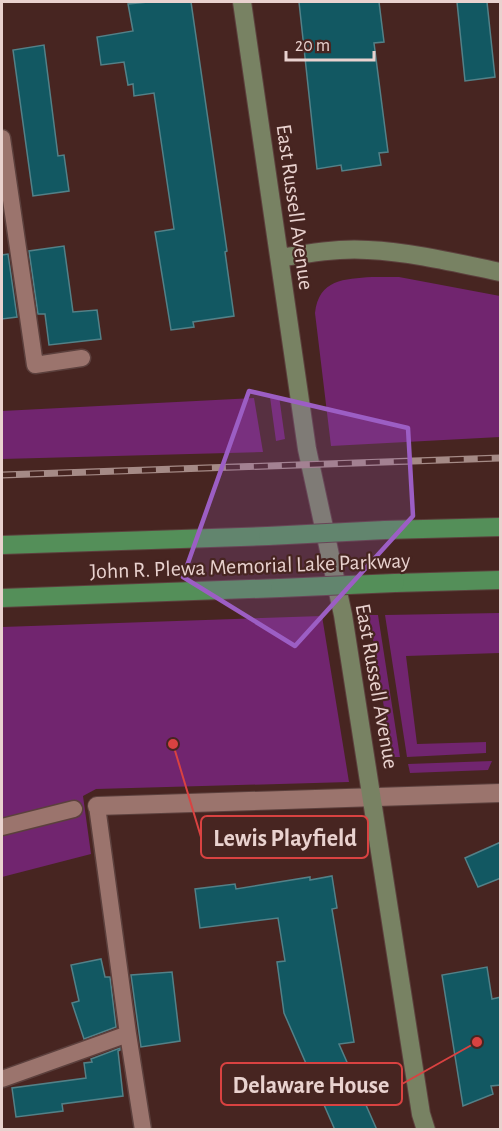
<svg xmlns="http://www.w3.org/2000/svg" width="502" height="1131" font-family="'Alegreya Sans',sans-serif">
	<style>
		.green { fill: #71256f }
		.building { fill: #125862; stroke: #538188; stroke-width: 1.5 }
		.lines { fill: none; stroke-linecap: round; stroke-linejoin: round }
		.service-casing { stroke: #5c403d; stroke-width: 19 }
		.minor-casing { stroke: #5c403d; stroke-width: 20 }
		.secondary-casing { stroke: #5c403d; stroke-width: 20 }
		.primary-casing { stroke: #5c403d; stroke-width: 20 }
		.service { stroke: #9b746d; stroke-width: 16 }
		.minor { stroke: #9b746d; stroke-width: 18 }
		.secondary { stroke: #788263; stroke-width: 18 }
		.primary { stroke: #548f59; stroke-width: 18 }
		.rail-casing { stroke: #a58a86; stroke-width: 7 }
		.rail { stroke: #472521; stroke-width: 4.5; stroke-dasharray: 14; stroke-linecap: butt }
		.primary-bridge-casing { stroke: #5c403d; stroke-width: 20; stroke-linecap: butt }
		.primary-bridge { stroke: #548f59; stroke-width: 18 }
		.marked { fill: #9c5ec4; fill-opacity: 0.2; stroke: #9c5ec4; stroke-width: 4.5; stroke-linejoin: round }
		.labels { text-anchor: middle; stroke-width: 4.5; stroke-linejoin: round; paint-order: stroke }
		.street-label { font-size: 22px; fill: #e9d2cf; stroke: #472521 }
		.leader { fill: none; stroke: #d94241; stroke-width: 2 }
		.callout-dot { fill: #d94241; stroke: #472521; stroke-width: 2 }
		.callout { fill: #472521; stroke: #d94241; stroke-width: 2 }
		.callout-label { font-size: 24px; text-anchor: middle; font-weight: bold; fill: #e9d2cf }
	</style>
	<rect width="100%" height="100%" fill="#472521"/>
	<path class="green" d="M372 277H399L500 296V437L331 446 315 313C319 279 344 279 372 277Z
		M279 396 285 439 276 441 270 397Z
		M254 398 263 452 2 459V411Z
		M500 613V653L406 656 417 744 486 742V753L407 757 385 615Z
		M369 615H378L400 757H392Z
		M322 616 349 782 96 789 83 796 91 854 2 877V627Z
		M492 761 488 770 410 773 408 764Z"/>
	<path class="building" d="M148 2H191L227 251 225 252 234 316 193 322 194 327 171 330 155 232 174 229 154 93 134 96 133 84 128 85 124 62 101 65 97 37 133 31 128 4Z
		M299 2H379L384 42 374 43 388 152 379 153 381 165 342 171 341 165 317 169Z
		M457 2H487L495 77 465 81Z
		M44 45 58 156 64 155 69 191 33 196 13 50Z
		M64 246 73 312 97 310 101 339 49 345 45 314H38L29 251Z
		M8 254 17 317 2 319V255Z
		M501 842V878L478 887 465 858Z
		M332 876 337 908 332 909 354 1042 339 1044 377 1130H335L284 1013 277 962 285 961 278 918 200 928 195 889 235 884 236 889 310 877V880Z
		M101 959 105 977H110L116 1027 84 1039 72 1003 79 1001 71 965Z
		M487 967 492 999 501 997V1085L491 1086 493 1094 463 1106 442 975Z
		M172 972 180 1041 141 1047 131 975Z
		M120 1048V1050L118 1051 123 1096 62 1104 63 1111 16 1117 12 1088 86 1078 84 1063 92 1062 91 1059Z"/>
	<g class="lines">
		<g class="service-casing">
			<path id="service" d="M2 138 35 365 82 358
				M97 806 128 1034 143 1130
				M2 827 74 809
				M2 1079 128 1034"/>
		</g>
		<g class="minor-casing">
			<path id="minor" d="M97 806 500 793"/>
		</g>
		<g class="secondary-casing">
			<path id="secondary" d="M242 2 307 449 343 615 421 1114 426 1130
				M280 258C309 253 338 248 368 250 412 252 457 263 500 272"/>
		</g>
		<g class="primary-casing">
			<path id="primary" d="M385 530 500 527
				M2 545 268 536
				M395 583 500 580
				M2 598 280 588"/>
		</g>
		<use href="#service" class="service"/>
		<use href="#minor" class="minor"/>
		<use href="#secondary" class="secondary"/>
		<use href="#primary" class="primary"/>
		<g class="rail-casing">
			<path id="rail" d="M2 475 500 458"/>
		</g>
		<use href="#rail" class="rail"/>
		<g class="primary-bridge-casing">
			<path id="primary-bridge" d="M268 536 385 530
				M280 588 395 583"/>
		</g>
		<use href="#primary-bridge" class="primary-bridge"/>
	</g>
	<path class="marked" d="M249 391 408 428 413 516 295 646 183 577Z"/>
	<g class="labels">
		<g class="street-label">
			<text transform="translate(296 207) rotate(82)" y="8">East Russell Avenue</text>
			<text transform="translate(250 565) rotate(-2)" y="8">John R. Plewa Memorial Lake Parkway</text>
			<text transform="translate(378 686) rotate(80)" y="8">East Russell Avenue</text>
		</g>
	</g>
	<path class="leader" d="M173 744L201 837M477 1042L402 1084"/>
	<g class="callout-dot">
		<circle cx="173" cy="744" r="6"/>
		<circle cx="477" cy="1042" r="6"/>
	</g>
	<g class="callout">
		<rect x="201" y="816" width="167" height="42" rx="6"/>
		<rect x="221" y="1063" width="181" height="42" rx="6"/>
	</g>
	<g class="callout-label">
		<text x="285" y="846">Lewis Playfield</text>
		<text x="311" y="1093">Delaware House</text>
	</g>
	<rect width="502" height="1131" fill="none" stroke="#e9d2cf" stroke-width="6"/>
	<path d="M286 51v9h88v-9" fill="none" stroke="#e9d2cf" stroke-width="3"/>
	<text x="295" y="51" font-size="18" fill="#e9d2cf" stroke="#472521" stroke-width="4.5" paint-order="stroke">20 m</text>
</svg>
